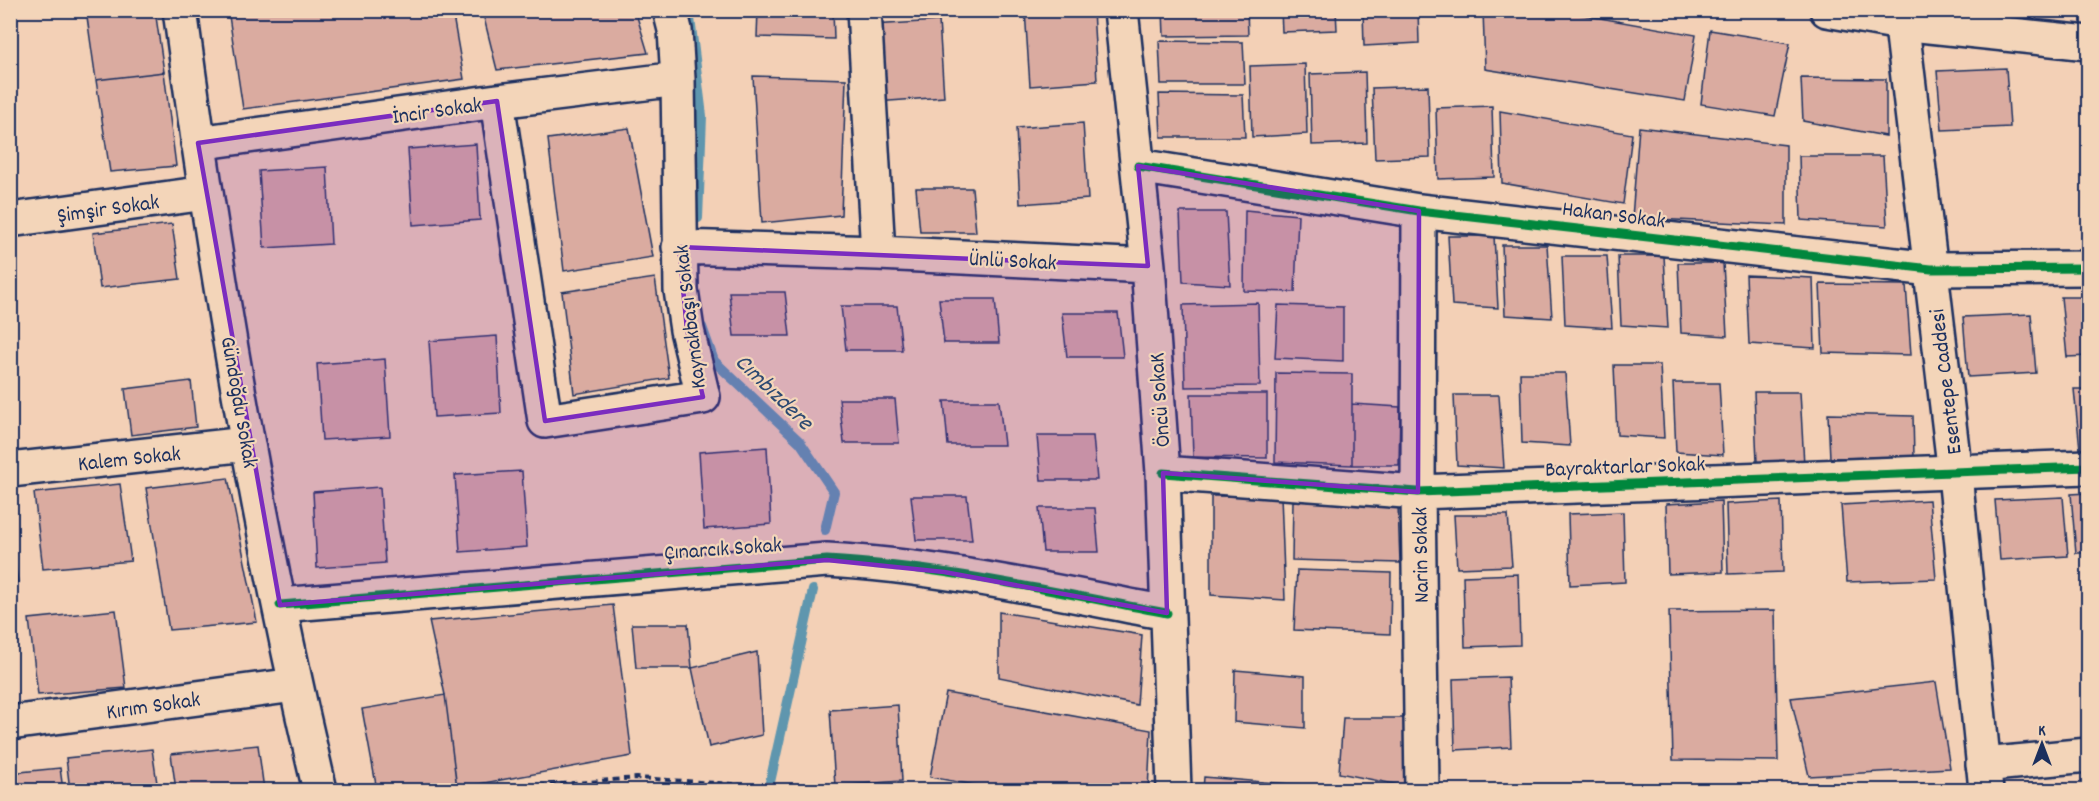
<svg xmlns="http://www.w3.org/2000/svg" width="2099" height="801" font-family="Dekko,sans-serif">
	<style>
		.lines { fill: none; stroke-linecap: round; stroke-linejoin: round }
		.stream { stroke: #5e96ae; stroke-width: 10 }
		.building { fill: #daaba0; stroke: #1b2f5e; stroke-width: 1.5 }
		.minor-casing { stroke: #1b2f5e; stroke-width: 38 }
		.tertiary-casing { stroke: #1b2f5e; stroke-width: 38 }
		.path { stroke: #1b2f5e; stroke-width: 4; stroke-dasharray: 6 4.5; stroke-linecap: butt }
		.minor { stroke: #f3d5b9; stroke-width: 33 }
		.tertiary { stroke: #f3d5b9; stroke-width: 33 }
		.cycleway-casing { stroke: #f3d5b9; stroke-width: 13 }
		.cycleway { stroke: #00873e; stroke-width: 9 }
		.marked { fill: #7b2cbf; fill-opacity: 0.2; stroke: #7b2cbf; stroke-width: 4.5; stroke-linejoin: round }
		.labels { text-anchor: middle; stroke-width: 4.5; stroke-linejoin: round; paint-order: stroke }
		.street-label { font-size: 22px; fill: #1b2f5e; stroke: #f3d5b9 }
		.water-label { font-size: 24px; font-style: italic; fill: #2c4972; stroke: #f3d5b9 }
	</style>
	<rect width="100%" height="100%" fill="#f3d0b6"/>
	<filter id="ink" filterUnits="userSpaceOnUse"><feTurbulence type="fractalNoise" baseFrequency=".0167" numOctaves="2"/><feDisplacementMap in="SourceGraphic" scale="12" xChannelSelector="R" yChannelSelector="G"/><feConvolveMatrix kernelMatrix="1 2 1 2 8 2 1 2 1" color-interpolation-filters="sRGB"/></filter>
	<g filter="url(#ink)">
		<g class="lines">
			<path class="stream" d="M689 10 702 116 698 218
				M702 327 714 361 800 442 834 492 825 530
				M770 782 813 590"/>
		</g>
		<path class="building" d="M86 10H155L164 72 96 80Z
			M229 10H275L229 16Z
			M293 10H452L464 79 243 109 229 16Z
			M482 10H635L648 53 497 70Z
			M758 10H833L834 39 757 37Z
			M1025 10H1093L1097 81 1030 86Z
			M1163 10H1247L1248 35 1164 36Z
			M1281 10H1336L1337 30 1282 32Z
			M1363 10H1418L1419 43 1364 46Z
			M1483 10H1555L1696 35 1685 101 1485 69Z
			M939 21 944 97 876 102 871 25Z
			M1710 30 1790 43 1775 116 1701 104Z
			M1159 41 1243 42 1245 84H1161Z
			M1305 64 1307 134 1252 137 1250 66Z
			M2006 68 2010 127 1942 130 1937 71Z
			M164 72 176 166 110 172 96 80Z
			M1365 72 1367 143 1312 145 1310 74Z
			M753 76 846 79 841 215 762 223Z
			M1801 78 1886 79V136L1803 121Z
			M1428 86 1430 157 1375 159 1372 88Z
			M1159 94 1243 95 1245 137H1161Z
			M1492 106 1494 177 1438 179 1436 108Z
			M1500 111 1632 134 1623 204 1502 183Z
			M1083 123 1088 199 1020 204 1016 128Z
			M1639 127 1786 145V225L1632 218Z
			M629 128 653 257 564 271 548 139Z
			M476 144 480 220 413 225 408 149Z
			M1799 156H1883L1887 226 1801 220Z
			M327 167 331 244 264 248 259 171Z
			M916 188H972L976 232H920Z
			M1245 210 1298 215 1295 292 1244 291Z
			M1180 212H1226L1230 285 1183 282Z
			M172 224 180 279 100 288 93 233Z
			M1448 236H1494L1498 308 1452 305Z
			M1502 245H1547L1552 318 1505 315Z
			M1562 256H1607L1612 328 1565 325Z
			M1618 256H1664L1668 328 1621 325Z
			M1678 263H1723L1727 336 1681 333Z
			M1746 275 1813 278 1815 348 1749 344Z
			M655 278 669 378 574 394 562 292Z
			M1820 284 1906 285 1911 355 1823 353Z
			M729 292H785L790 336H734Z
			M2061 297H2088V356L2067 357Z
			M939 299H995L999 343H944Z
			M1258 303 1260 386 1185 387 1183 305Z
			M1278 305 1343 307V361L1275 358Z
			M841 306H897L902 350H846Z
			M1062 313H1118L1123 357H1067Z
			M2031 314 2036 373 1968 377 1963 317Z
			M497 336 501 413 434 417 429 341Z
			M385 359 390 436 322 440 317 364Z
			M1614 365H1660L1664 438 1617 435Z
			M1276 373 1352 374V465L1275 462Z
			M1520 373H1565L1570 446 1522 443Z
			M191 381 196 427 131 435 125 389Z
			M1673 383H1719L1723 455 1676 452Z
			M2074 389H2088V448L2080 449Z
			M1754 392H1800L1804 465 1757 462Z
			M1191 394H1267V458L1193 457Z
			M1454 395H1499L1504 468 1457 465Z
			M839 399H895L899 443H844Z
			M944 401H999L1004 445H948Z
			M1352 404 1400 407 1399 465H1352Z
			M1828 414 1913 416 1914 457 1830 458Z
			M1037 436H1093L1097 480H1041Z
			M767 447 771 524 704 529 699 452Z
			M522 471 527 547 460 552 455 475Z
			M228 478 257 622 169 630 146 488Z
			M120 484 131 561 43 569 34 493Z
			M380 487 385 563 317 568 313 492Z
			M2088 493V553H2076L2071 494Z
			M911 496H967L972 540H916Z
			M1211 496H1281L1285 600 1211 595Z
			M2063 497 2068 556 2000 560 1995 500Z
			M1929 500 1936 579 1847 582 1841 505Z
			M1293 501 1398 505 1400 563 1292 560Z
			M1721 501 1723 572 1668 574 1666 504Z
			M1781 501 1783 572 1728 574 1726 504Z
			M1039 508H1095L1099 552H1043Z
			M1623 512 1625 582 1570 585 1568 514Z
			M1454 515H1508L1512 566 1457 568Z
			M10 531 18 582 10 583Z
			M1297 570 1391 573 1390 634 1294 630Z
			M1518 574 1520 645 1465 647 1463 576Z
			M613 605 632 756 457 788 445 695 429 621Z
			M116 610 126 688 38 695 29 619Z
			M1775 610 1778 761 1673 760 1669 611Z
			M999 612 1142 635 1137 705 999 677Z
			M632 624H688L692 668H636Z
			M757 652 762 735 709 747 692 668Z
			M1235 670 1305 676V728L1234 722Z
			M1508 677 1511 747 1455 750 1453 679Z
			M1936 682 1950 768 1809 776 1791 698Z
			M946 693 1151 730 1148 790H1002L930 777Z
			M445 695 457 788 377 790 362 709Z
			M898 705 902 781 835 786 830 710Z
			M1343 718H1406L1404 786 1339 773Z
			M258 745 264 790H176L171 754Z
			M152 749 158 790H70L66 758Z
			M60 768 63 790H10V773Z
			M1204 777 1262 782 1261 790H1203Z
			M1262 782 1317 786 1316 790H1261Z
			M1636 783 1763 790H1635Z
			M2088 788V790H2038Z"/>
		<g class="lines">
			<g class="minor-casing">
				<path id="minor" d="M864 10 878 253
					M1121 10 1148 266 1163 473 1174 790
					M1827 10 1901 23 2088 43
					M497 101 545 421 703 397 687 330 681 290 678 79 675 30 670 10
					M198 143 497 101 678 79
					M1138 166 1419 211 1931 269 2088 268
					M1419 211 1418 492 1422 790
					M10 220 206 193
					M679 247 878 253 1148 266
					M10 470 247 444
					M1163 473 1418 492 2088 467
					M280 605 827 560C941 566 1054 592 1167 613
					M10 723 295 685
					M1983 765 2088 755"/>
			</g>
			<g class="tertiary-casing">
				<path id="tertiary" d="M180 10C215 272 259 534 320 790
					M1900 10 1955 474 1986 790"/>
			</g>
			<path class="path" d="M487 790 637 778 732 784 776 790"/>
			<use href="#minor" class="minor"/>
			<use href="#tertiary" class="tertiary"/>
			<g class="cycleway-casing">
				<path id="cycleway" d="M1138 166 1419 211 1931 269 2088 268
					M1163 473 1418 492 2088 467
					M280 605 827 560C941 566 1054 592 1167 613"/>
			</g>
			<use href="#cycleway" class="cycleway"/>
		</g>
	</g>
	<path class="marked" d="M497 101 545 421 703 397 687 330 679 247 1148 266 1138 166 1419 211 1418 492 1163 473 1167 613 944 572 827 560 280 605 198 143Z"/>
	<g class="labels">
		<g class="street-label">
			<text transform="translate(437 109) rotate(-8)" y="8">İncir Sokak</text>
			<text transform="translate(108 207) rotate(-8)" y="8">Şimşir Sokak</text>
			<text transform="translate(1614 213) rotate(7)" y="8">Hakan Sokak</text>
			<text transform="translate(1013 259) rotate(3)" y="8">Ünlü Sokak</text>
			<text transform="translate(688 317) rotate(-97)" y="8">Kaynakbaşı Sokak</text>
			<text transform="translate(1944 382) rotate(-97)" y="8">Esentepe Caddesi</text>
			<text transform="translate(1158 400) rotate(-94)" y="8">Öncü SokaK</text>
			<text transform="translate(241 402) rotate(80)" y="8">Gündoğdu Sokak</text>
			<text transform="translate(129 457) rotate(-6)" y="8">Kalem Sokak</text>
			<text transform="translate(1625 465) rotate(-2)" y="8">Bayraktarlar Sokak</text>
			<text transform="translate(723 547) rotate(-4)" y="8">Çınarcık Sokak</text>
			<text transform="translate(1419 555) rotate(-91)" y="8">Narin Sokak</text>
			<text transform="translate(153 704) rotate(-8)" y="8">Kırım Sokak</text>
		</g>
		<g class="water-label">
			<text transform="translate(775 391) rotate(44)" y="8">Cımbızdere</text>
		</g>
	</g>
	<rect width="2099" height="801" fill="none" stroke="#f3d5b9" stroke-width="36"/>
	<rect x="18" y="18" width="2063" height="765" fill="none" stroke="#1b2f5e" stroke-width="2" filter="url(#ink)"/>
	<g transform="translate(2042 744)" stroke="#f3d5b9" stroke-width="4.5" paint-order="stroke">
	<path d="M0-4.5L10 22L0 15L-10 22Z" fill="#1b2f5e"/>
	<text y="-9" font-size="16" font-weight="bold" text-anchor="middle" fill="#1b2f5e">K</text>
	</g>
</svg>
